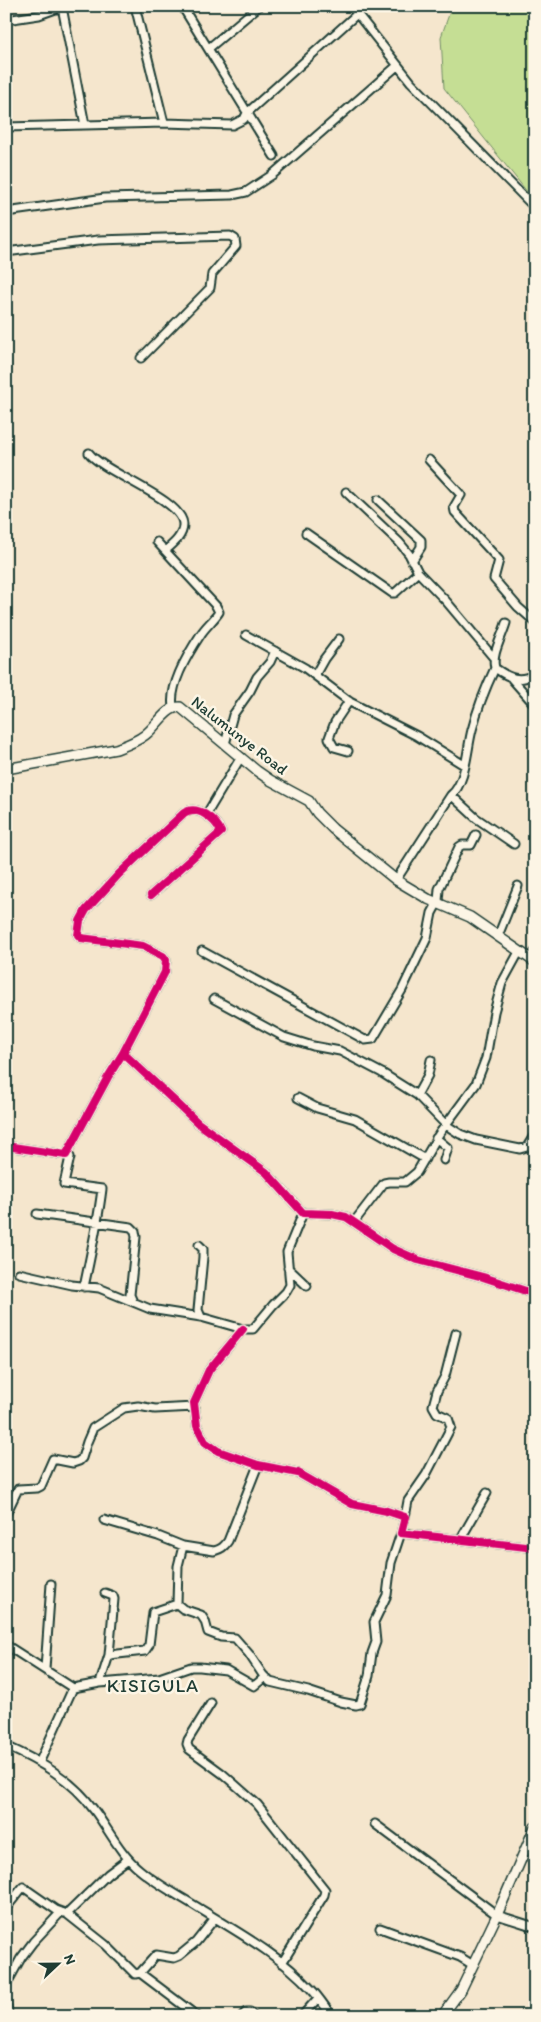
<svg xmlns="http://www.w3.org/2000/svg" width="541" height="2022" font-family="Itim,sans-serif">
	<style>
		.green { fill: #c5de94; stroke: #728e64 }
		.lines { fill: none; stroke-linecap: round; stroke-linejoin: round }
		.minor-casing { stroke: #1f3d34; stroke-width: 11 }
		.tertiary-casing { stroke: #1f3d34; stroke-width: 12 }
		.minor { stroke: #fcf5e5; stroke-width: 7 }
		.tertiary { stroke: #fcf5e5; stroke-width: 9 }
		.cycleway-casing { stroke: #fcf5e5; stroke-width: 11 }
		.cycleway { stroke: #d6006c; stroke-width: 8 }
		.labels { text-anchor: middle; stroke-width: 5; stroke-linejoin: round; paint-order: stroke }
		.street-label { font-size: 16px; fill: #1f3d34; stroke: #fcf5e5 }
		.quarter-label { font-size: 19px; letter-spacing: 1px; fill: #1f3d34; stroke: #fcf5e5 }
	</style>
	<rect width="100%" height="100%" fill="#f5e6cd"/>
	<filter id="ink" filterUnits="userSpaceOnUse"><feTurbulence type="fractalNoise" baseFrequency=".02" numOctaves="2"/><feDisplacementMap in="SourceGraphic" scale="10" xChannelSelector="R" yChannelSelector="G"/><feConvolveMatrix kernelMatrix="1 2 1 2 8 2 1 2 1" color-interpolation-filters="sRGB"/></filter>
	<g filter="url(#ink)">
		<path class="green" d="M452 6H535V189L528 193 444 88 441 37Z"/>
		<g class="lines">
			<g class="minor-casing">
				<path id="minor" d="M135 6 164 123
					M182 6 274 156
					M351 6 411 82 535 208
					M62 7 85 125
					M6 20 39 15 64 6
					M209 48 259 6
					M6 127 164 123 232 125 244 119 247 113 357 14
					M6 212 105 198 232 195 246 192 272 175 397 66
					M6 252 98 240 230 236 235 239 236 246 212 274 210 288 141 358
					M89 453C104 473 184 500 183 525 183 536 173 544 166 550
					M429 460 461 495 454 507 455 512 499 560 494 579 518 607 535 622
					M346 492 399 542 409 554 418 572 446 601 493 657
					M378 500 421 540V547L412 561
					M306 533 392 593H395L418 572
					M157 542 216 606 219 612C214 620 206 626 201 634 189 652 169 685 173 707
					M506 623C502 637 491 655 495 668 509 678 519 683 535 674
					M246 635 305 668 350 702 417 736 464 765
					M315 675 324 659 339 639
					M512 679 535 705
					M225 744 233 715 250 691 257 677 270 662 275 651
					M348 751 334 747 329 738 335 722 349 701
					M451 795 476 818 514 844
					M206 815 241 757
					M396 880 451 795C466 784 467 748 472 730 477 710 486 687 495 668
					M498 936 518 886
					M202 951 365 1040 373 1039 402 990 427 938 432 913 438 902 439 889 459 847 462 845H471L476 835
					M530 959 535 952
					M214 999 284 1037 313 1046 340 1051 382 1073 417 1095 446 1125 460 1134 476 1140 520 1149 527 1147 535 1134
					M123 1053 198 1123 266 1172 303 1213 332 1214 346 1217 393 1249 418 1260 483 1277 535 1294
					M417 1095 428 1075 431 1060
					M298 1098 317 1108 355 1119 425 1159
					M436 1138 448 1148 444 1160
					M6 1146 66 1155 108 1077 123 1053 165 972 166 960 163 956 143 946 81 938 78 935 80 921 86 910 119 874 184 813C197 804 216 820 221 832L151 895
					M70 1157 64 1184 102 1189C98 1222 91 1254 84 1287
					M37 1214 131 1227 135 1231 136 1237 130 1295 133 1302
					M354 1222 384 1183 389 1182H405L417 1172 439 1134 476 1084 486 1058 494 1012 502 983 519 952
					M199 1245 203 1249V1257L198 1310 201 1317
					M288 1268 307 1286
					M19 1273 72 1285 99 1288 150 1309 201 1317 243 1329H253L273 1305 286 1292 290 1285 287 1252 303 1213
					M243 1329 209 1370 194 1403 197 1426 205 1442 218 1451 258 1465 298 1473 352 1504 387 1511 405 1517 401 1533 535 1548
					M6 1514 18 1489 37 1488 41 1486 53 1459 73 1463 79 1461 82 1458 87 1442 93 1428 124 1408 138 1406 155 1409 195 1407
					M405 1517 408 1501 426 1475 451 1427 448 1418 437 1413 433 1406 437 1391 445 1376 456 1333
					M104 1520 158 1536 183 1546 214 1551C221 1549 224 1547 228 1541L258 1465
					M460 1540 487 1493
					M105 1593 113 1596 114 1599 109 1655
					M177 1604 183 1609 201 1615 205 1621 208 1632 221 1637 235 1638 249 1654 263 1675 270 1682 308 1691 341 1702 356 1705 360 1704 369 1676 372 1653 376 1642 374 1622 387 1595 391 1563 401 1533
					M6 1645 73 1688 100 1683 109 1655 145 1651 149 1645 153 1612 177 1604 178 1566 183 1546
					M45 1669 51 1584
					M100 1683 159 1678 191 1667H200L226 1670 254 1686 265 1677
					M211 1703 188 1740 187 1744 189 1749 223 1774 257 1804 325 1890 324 1895 282 1963
					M6 1746C39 1761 72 1779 94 1810 109 1830 120 1854 140 1870 158 1885 178 1895 197 1907 236 1931 280 1955 311 1989 319 1997 325 2007 332 2016
					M40 1761 73 1688
					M375 1824 497 1915 535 1927
					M6 1908 23 1887 56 1910 67 1914 108 1874 128 1859
					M67 1914 106 1945 135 1974 140 1973 156 1955 174 1958 179 1956 196 1942 215 1918
					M380 1928 460 1957 473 1965
					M140 1973 197 2016
					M6 1985 21 1958 33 1942 61 1912
					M6 2004 9 2016
					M242 2016 246 2012H250L253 2016
					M302 2016 318 1998"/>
			</g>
			<g class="tertiary-casing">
				<path id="tertiary" d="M6 769 116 749C127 745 136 742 145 735 157 726 166 707 180 707L257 771 270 780 309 801 317 813 333 829 396 880 428 899 470 917 535 962
					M442 2016 461 1990 497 1915 535 1827"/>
			</g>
			<use href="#minor" class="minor"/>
			<use href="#tertiary" class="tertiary"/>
			<g class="cycleway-casing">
				<path id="cycleway" d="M123 1053 198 1123 266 1172 303 1213 332 1214 346 1217 393 1249 418 1260 483 1277 535 1294
					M6 1146 66 1155 108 1077 123 1053 165 972 166 960 163 956 143 946 81 938 78 935 80 921 86 910 119 874 184 813C197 804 216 820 221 832L151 895
					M243 1329 209 1370 194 1403 197 1426 205 1442 218 1451 258 1465 298 1473 352 1504 387 1511 405 1517 401 1533 535 1548"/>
			</g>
			<use href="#cycleway" class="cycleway"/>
		</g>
	</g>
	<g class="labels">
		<g class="street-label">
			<text transform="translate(240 735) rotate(38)" y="6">Nalumunye Road</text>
		</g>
		<g class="quarter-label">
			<text x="153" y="1692">KISIGULA</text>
		</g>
	</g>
	<rect width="541" height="2022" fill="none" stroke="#fcf5e5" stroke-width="25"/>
	<rect x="12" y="12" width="516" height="1997" fill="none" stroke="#1f3d34" stroke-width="2" filter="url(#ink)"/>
	<g transform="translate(58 1964) rotate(68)" stroke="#fcf5e5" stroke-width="4" paint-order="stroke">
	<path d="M0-4L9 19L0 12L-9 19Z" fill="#1f3d34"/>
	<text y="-8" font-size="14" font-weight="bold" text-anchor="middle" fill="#1f3d34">N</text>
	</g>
</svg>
